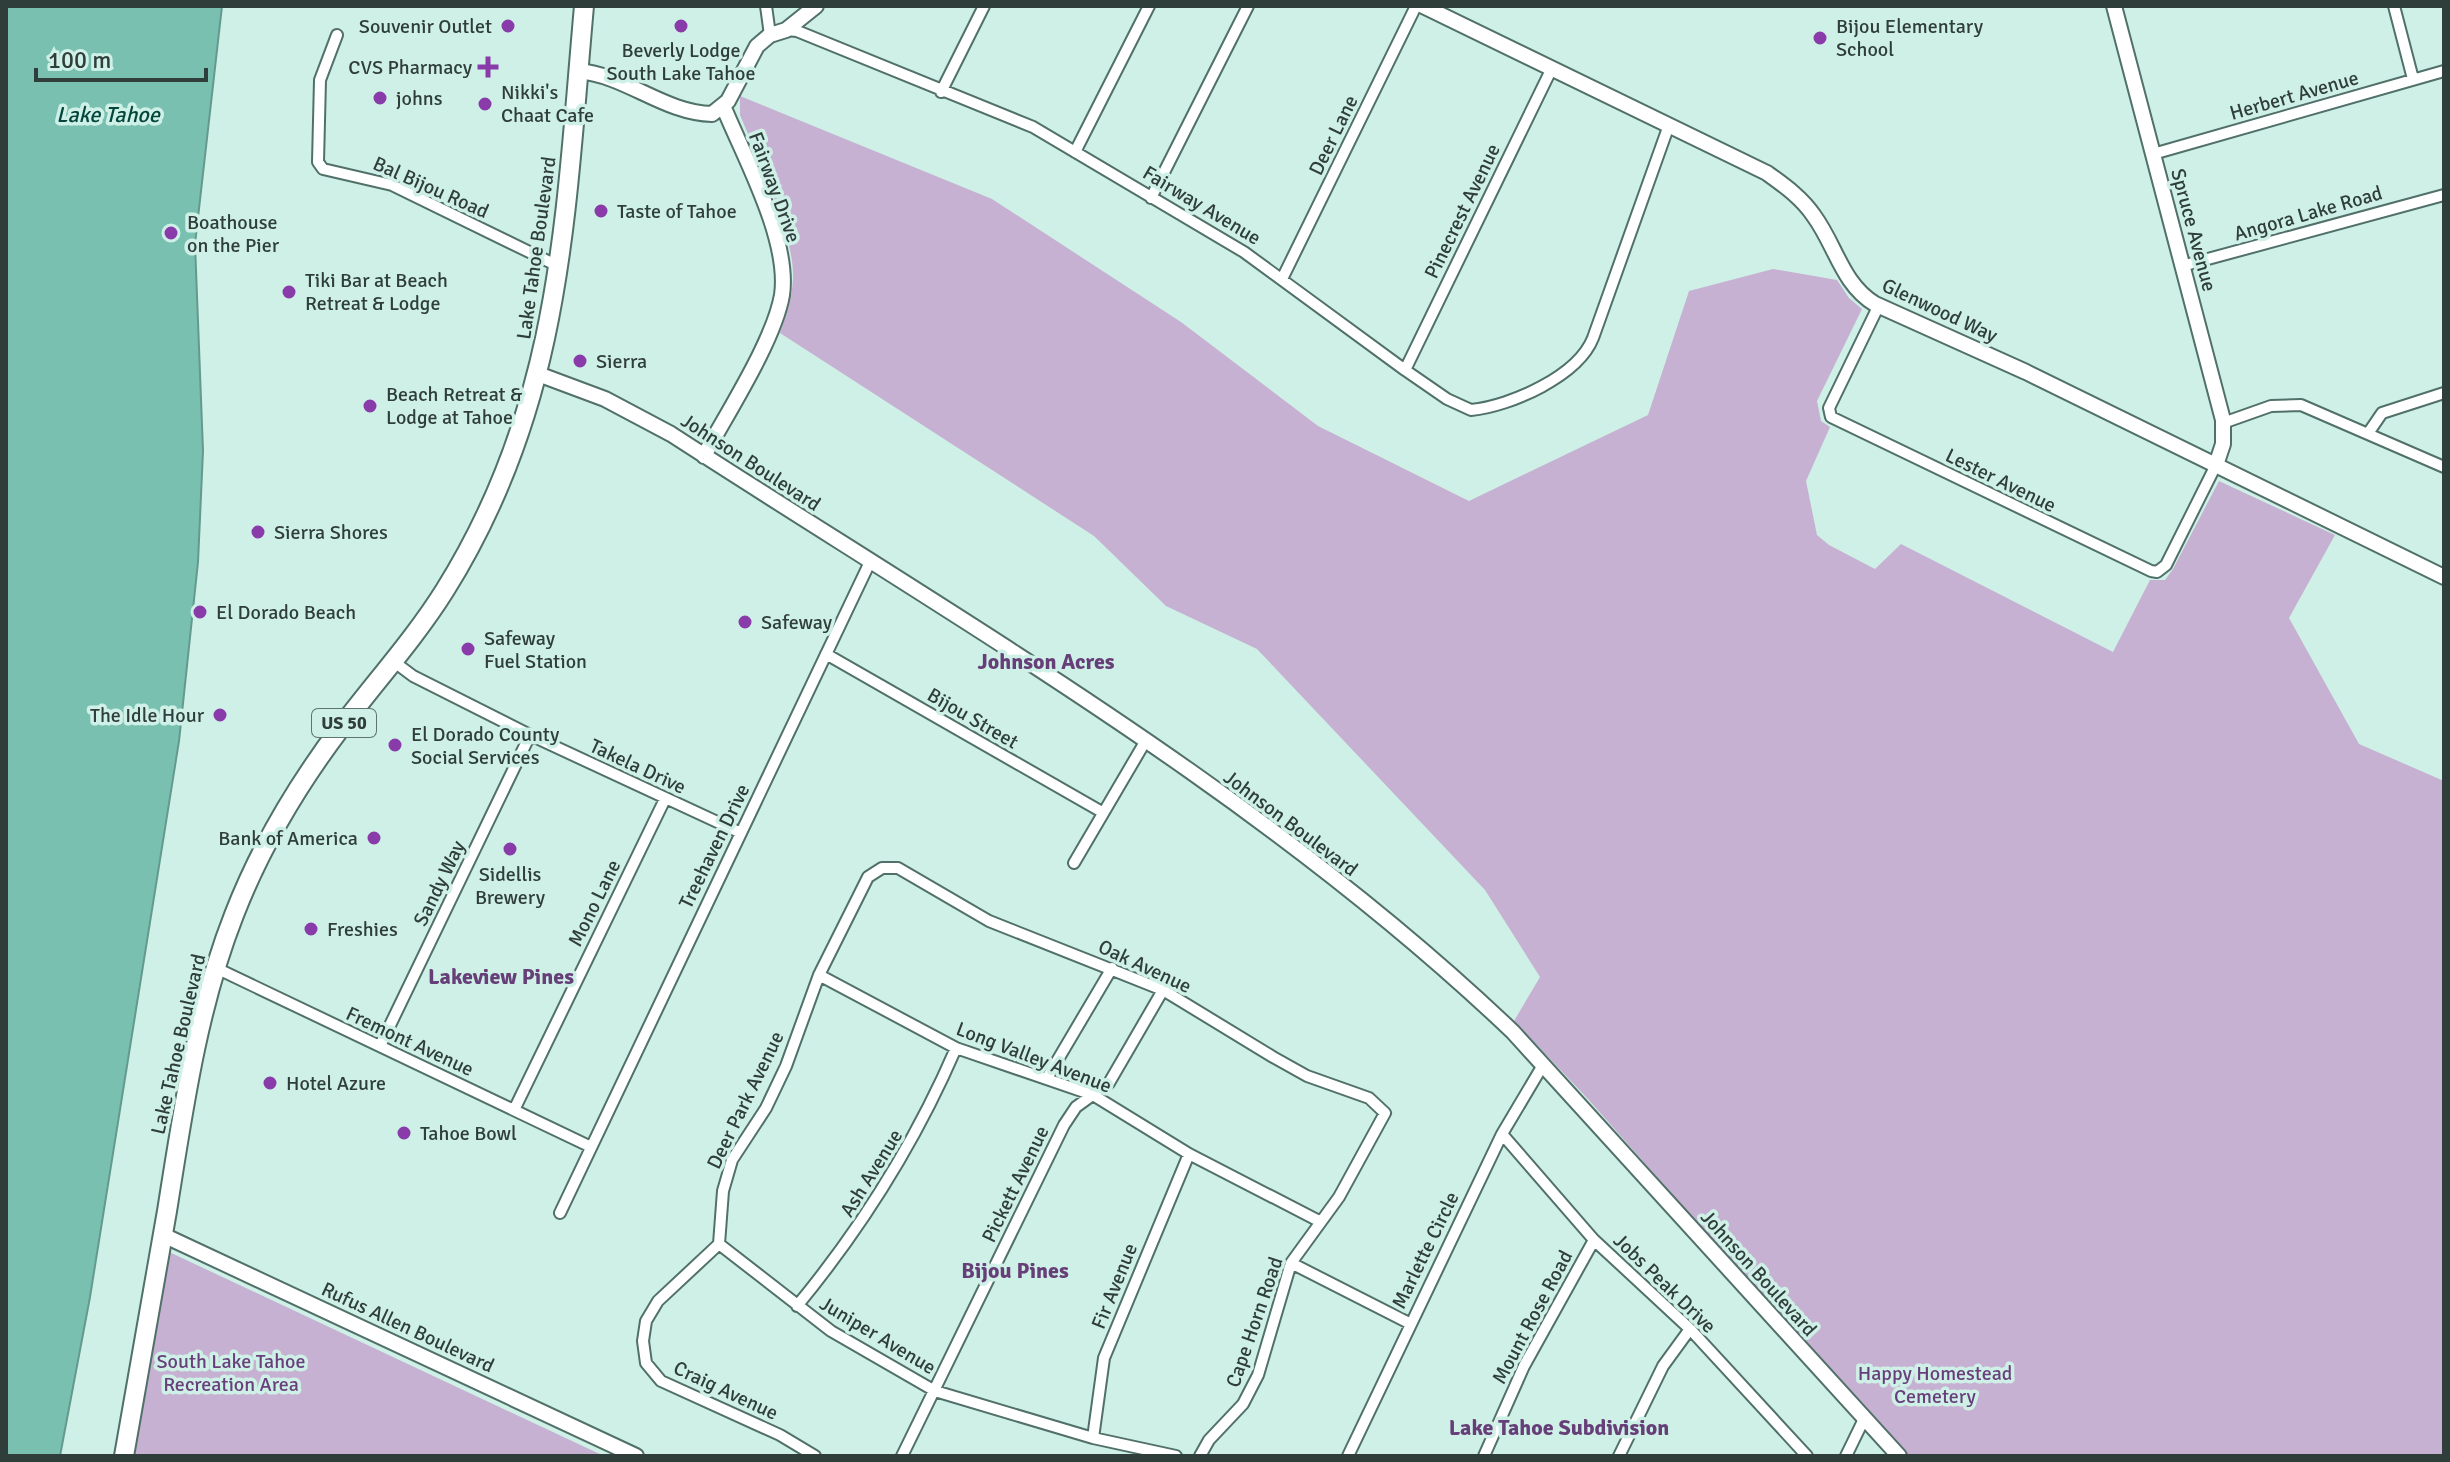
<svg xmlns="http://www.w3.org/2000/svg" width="2450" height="1462" font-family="Signika,sans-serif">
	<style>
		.green { fill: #c7b1d2 }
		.water { fill: #7ac0b1; stroke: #64998e; stroke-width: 2 }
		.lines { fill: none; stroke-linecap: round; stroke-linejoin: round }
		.street-casing { stroke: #517069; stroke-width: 14 }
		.secondary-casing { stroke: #517069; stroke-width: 18 }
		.highway-casing { stroke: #517069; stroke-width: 22 }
		.street { stroke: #fff; stroke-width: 10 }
		.secondary { stroke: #fff; stroke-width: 14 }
		.highway { stroke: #fff; stroke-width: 18 }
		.poi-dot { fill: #8a3baa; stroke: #cef0e7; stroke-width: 3 }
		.labels { text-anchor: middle; stroke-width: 7; stroke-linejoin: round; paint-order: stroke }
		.shield { fill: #cef0e7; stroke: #5f736f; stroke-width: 2 }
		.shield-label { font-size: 18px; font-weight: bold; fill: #303e3b }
		.poi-label { font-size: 20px; fill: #303e3b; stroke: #cef0e7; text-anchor: start }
		.street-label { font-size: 20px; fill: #303e3b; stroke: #cef0e7 }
		.park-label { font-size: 20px; fill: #693f7b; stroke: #cef0e7 }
		.water-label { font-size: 22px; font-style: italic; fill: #04463c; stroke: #cef0e7 }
		.neighbourhood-label { font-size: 22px; font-weight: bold; fill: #673f78; stroke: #cef0e7 }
	</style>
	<rect width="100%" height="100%" fill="#cef0e7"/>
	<path class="green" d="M740 96 992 199 1181 322 1318 426 1469 501 1648 415 1689 291 1773 269 1837 280 1849 298 1862 309 1817 401 1821 421 1830 427 1806 481 1817 535 1829 545 1875 569 1901 544 2113 652 2150 580H2165L2173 569 2219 481 2335 535 2289 618 2359 744 2444 781V1456H1904L1587 1098 1514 1021 1540 977 1485 890 1257 649 1166 606 1094 536 780 333C786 316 792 298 793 279 795 236 757 157 740 115Z
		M167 1251 604 1456H131Z"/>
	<path class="water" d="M6 6H222L195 244 203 451 198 562 179 741 90 1297 60 1456H6Z"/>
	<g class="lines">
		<g class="street-casing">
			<path id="street" d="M766 6 770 35
				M2394 6 2413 79
				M786 30 797 31 1033 127 1244 252 1405 370 1447 399 1471 410C1511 406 1578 376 1593 338L1669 125
				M337 35 320 80 318 162 323 169 392 185 560 267
				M941 92 984 6
				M1075 152 1149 6
				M2153 154 2444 71
				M1151 198 1248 6
				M2182 266 2444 195
				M1282 279 1416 6
				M1879 305 1829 408 1831 417 2151 571 2157 572 2166 565 2216 465
				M1405 370 1552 68
				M2223 423 2271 406 2301 405 2444 467
				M2369 432 2382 413 2444 393
				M826 654 1102 812
				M393 661 413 676 530 735 741 833
				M1074 863 1145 742
				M216 968 589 1146
				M819 975 956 1048 1093 1095 1189 1154 1319 1221
				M380 1046 530 735
				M1047 1078 1112 968
				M514 1110 665 799
				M1502 1134 1594 1240 1690 1329 1807 1456
				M560 1213 870 562
				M719 1244 831 1331 935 1391 1093 1438 1176 1456
				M1291 1263 1409 1323
				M797 1306C863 1226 915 1143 956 1048
				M1093 1438 1104 1358 1189 1154
				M815 1456 780 1435 661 1381 646 1363 643 1341 646 1321 658 1301 719 1244 723 1191 732 1160 766 1108 786 1066 819 975 868 877 882 868H898L989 921 1163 990 1273 1057 1307 1076 1369 1098 1385 1113 1339 1197 1291 1263 1258 1375 1243 1404 1209 1440 1200 1456
				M902 1456 1064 1125 1076 1107 1109 1083 1163 990
				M1348 1456 1502 1134 1543 1065
				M1484 1456 1524 1366 1594 1240
				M1619 1456 1663 1366 1690 1329
				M1846 1456 1864 1419"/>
		</g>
		<g class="secondary-casing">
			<path id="secondary" d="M1423 6 1767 173C1785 186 1802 198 1814 216 1836 246 1842 284 1875 304L2026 372 2444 577
				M2114 6 2223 420V444L2216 465
				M578 71C626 75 664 113 712 114L728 101 757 46 770 35 786 30 816 6
				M538 374 605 399 671 434C958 620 1264 794 1513 1032L1899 1456
				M704 456C727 413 774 341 782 295 790 240 745 159 724 108
				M163 1235 636 1456"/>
		</g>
		<g class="highway-casing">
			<path id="highway" d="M124 1456C138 1374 153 1293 167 1211 183 1111 197 1009 234 915 260 848 298 784 342 726 376 681 415 638 445 590 562 403 565 217 584 6"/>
		</g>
		<use href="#street" class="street"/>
		<use href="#secondary" class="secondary"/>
		<use href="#highway" class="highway"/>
	</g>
	<g class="poi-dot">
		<circle cx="508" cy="26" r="8"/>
		<circle cx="681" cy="26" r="8"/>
		<circle cx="1820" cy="38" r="8"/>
		<path d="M484 55h8v8h8v8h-8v8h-8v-8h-8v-8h8z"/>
		<circle cx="380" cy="98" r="8"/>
		<circle cx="485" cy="104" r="8"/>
		<circle cx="601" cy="211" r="8"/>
		<circle cx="171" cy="233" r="8"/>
		<circle cx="289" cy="292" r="8"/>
		<circle cx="580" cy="361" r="8"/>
		<circle cx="370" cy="406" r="8"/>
		<circle cx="258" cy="532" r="8"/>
		<circle cx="200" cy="612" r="8"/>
		<circle cx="745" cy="622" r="8"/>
		<circle cx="468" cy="649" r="8"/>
		<circle cx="220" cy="715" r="8"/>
		<circle cx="395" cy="745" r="8"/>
		<circle cx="374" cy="838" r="8"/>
		<circle cx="510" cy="849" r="8"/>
		<circle cx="311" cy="929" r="8"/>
		<circle cx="270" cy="1083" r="8"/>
		<circle cx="404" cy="1133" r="8"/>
	</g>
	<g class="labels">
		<rect class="shield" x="312" y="709" width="64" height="28" rx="6"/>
		<g class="shield-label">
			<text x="344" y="729">US 50</text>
		</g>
		<g class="poi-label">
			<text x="492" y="33" text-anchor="end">Souvenir Outlet</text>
			<text x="1836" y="33">Bijou Elementary<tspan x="1836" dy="23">School</tspan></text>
			<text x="681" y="57" text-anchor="middle">Beverly Lodge<tspan x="681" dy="23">South Lake Tahoe</tspan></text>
			<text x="472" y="74" text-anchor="end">CVS Pharmacy</text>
			<text x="501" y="99">Nikki's<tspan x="501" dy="23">Chaat Cafe</tspan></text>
			<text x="396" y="105">johns</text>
			<text x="617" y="218">Taste of Tahoe</text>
			<text x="187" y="229">Boathouse<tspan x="187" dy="23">on the Pier</tspan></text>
			<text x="305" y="287">Tiki Bar at Beach<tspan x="305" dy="23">Retreat &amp; Lodge</tspan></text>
			<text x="596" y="368">Sierra</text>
			<text x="386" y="401">Beach Retreat &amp;<tspan x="386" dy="23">Lodge at Tahoe</tspan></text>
			<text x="274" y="539">Sierra Shores</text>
			<text x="216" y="619">El Dorado Beach</text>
			<text x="761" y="629">Safeway</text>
			<text x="484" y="645">Safeway<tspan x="484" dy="23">Fuel Station</tspan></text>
			<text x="204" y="722" text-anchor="end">The Idle Hour</text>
			<text x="411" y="741">El Dorado County<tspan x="411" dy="23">Social Services</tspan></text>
			<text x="358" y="845" text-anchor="end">Bank of America</text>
			<text x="510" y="881" text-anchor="middle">Sidellis<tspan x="510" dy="23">Brewery</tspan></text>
			<text x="327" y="936">Freshies</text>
			<text x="286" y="1090">Hotel Azure</text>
			<text x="420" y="1140">Tahoe Bowl</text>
		</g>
		<g class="street-label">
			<text transform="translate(2294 95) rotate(-16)" y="7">Herbert Avenue</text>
			<text transform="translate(1333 135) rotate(-64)" y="7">Deer Lane</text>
			<text transform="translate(431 187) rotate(24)" y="7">Bal Bijou Road</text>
			<text transform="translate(775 187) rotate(70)" y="7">Fairway Drive</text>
			<text transform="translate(1202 205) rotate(31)" y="7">Fairway Avenue</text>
			<text transform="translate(1462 211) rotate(-64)" y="7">Pinecrest Avenue</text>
			<text transform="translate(2308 213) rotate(-16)" y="7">Angora Lake Road</text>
			<text transform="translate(2194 230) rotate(75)" y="7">Spruce Avenue</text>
			<text transform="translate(536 248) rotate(-82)" y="7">Lake Tahoe Boulevard</text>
			<text transform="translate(1940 310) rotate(25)" y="7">Glenwood Way</text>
			<text transform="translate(751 462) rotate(33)" y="7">Johnson Boulevard</text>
			<text transform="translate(2001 480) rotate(26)" y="7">Lester Avenue</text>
			<text transform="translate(973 718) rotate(30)" y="7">Bijou Street</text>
			<text transform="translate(638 766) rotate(25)" y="7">Takela Drive</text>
			<text transform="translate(1291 823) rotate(37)" y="7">Johnson Boulevard</text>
			<text transform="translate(714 846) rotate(-64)" y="7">Treehaven Drive</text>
			<text transform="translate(439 883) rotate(-64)" y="7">Sandy Way</text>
			<text transform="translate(594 903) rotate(-64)" y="7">Mono Lane</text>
			<text transform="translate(1145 966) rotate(25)" y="7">Oak Avenue</text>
			<text transform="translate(410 1041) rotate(25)" y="7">Fremont Avenue</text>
			<text transform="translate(178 1044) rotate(-77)" y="7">Lake Tahoe Boulevard</text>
			<text transform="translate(1034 1057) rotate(21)" y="7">Long Valley Avenue</text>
			<text transform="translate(745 1100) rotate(-64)" y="7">Deer Park Avenue</text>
			<text transform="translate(871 1173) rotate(-58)" y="7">Ash Avenue</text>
			<text transform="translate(1015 1184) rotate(-64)" y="7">Pickett Avenue</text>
			<text transform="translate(1425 1250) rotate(-64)" y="7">Marlette Circle</text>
			<text transform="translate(1759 1273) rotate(48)" y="7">Johnson Boulevard</text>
			<text transform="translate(1665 1283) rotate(44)" y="7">Jobs Peak Drive</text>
			<text transform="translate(1114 1286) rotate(-68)" y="7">Fir Avenue</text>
			<text transform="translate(1532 1317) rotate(-62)" y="7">Mount Rose Road</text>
			<text transform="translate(1254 1322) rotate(-71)" y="7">Cape Horn Road</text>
			<text transform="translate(408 1327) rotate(25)" y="7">Rufus Allen Boulevard</text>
			<text transform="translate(878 1335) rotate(31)" y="7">Juniper Avenue</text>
			<text transform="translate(726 1390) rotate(25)" y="7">Craig Avenue</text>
		</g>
		<g class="park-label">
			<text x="231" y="1368">South Lake Tahoe<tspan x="231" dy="23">Recreation Area</tspan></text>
			<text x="1935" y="1380">Happy Homestead<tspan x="1935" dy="23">Cemetery</tspan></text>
		</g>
		<g class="water-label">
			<text x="108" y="122">Lake Tahoe</text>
		</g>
		<g class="neighbourhood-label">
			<text x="1046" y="669">Johnson Acres</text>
			<text x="501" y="984">Lakeview Pines</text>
			<text x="1015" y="1278">Bijou Pines</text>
			<text x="1559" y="1435">Lake Tahoe Subdivision</text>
		</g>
	</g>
	<rect width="2450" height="1462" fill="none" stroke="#303e3b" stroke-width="16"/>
	<path d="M36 68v12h170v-12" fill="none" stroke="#303e3b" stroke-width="4"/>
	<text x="48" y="68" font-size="24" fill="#303e3b" stroke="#cef0e7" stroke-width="6" paint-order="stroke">100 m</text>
</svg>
